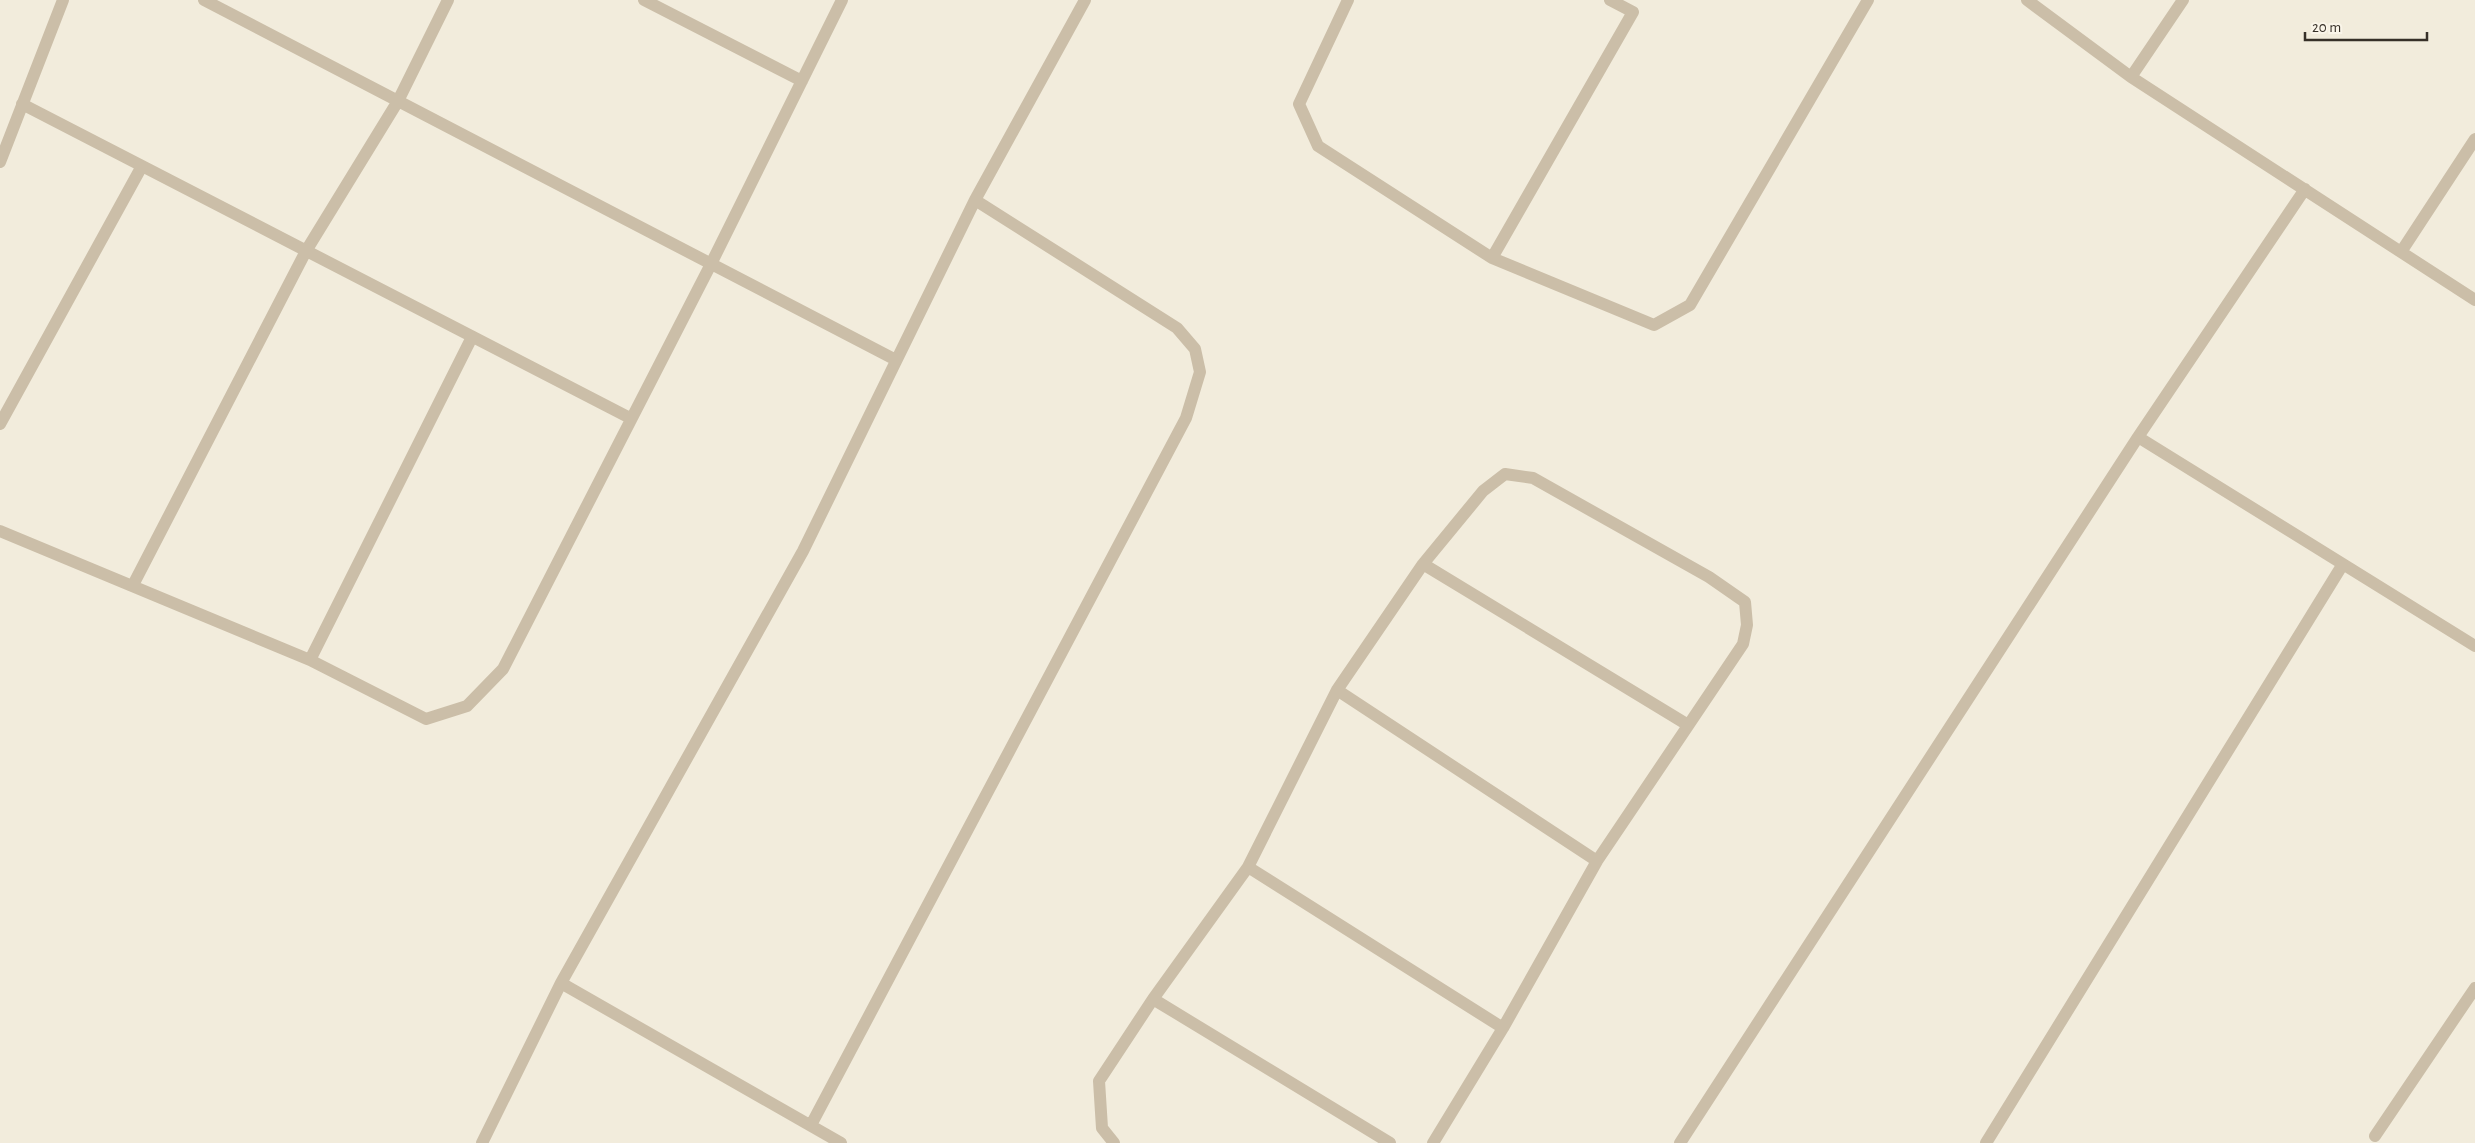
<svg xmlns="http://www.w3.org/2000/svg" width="2475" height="1143" font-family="'Alegreya Sans',sans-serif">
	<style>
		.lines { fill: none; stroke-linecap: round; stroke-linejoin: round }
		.minor { stroke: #cbbea8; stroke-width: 12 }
	</style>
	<rect width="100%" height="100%" fill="#f2ecdc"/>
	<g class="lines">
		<path class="minor" d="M204 0 896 360
			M644 0 802 81
			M1348 0 1299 104 1318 146 1492 258 1654 325 1690 305 1868 0
			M2027 0 2131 77 2475 300
			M2131 77 2183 0
			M22 104 630 418
			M0 162 63 0
			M2305 189 2138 437 2475 646
			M2401 252 2475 139
			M1492 258 1633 12 1610 0
			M0 424 142 166
			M0 531 310 660 426 719 467 706 503 669 711 264 842 0
			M1423 564 1688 725
			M133 585 306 251 398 101 448 0
			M310 660 472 337
			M1337 690 1597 861
			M1248 867 1503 1028
			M561 983 841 1143
			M1153 999 1390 1143
			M811 1125 1186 418 1200 372 1195 349 1177 328 975 200
			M2375 1136 2475 988
			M482 1143 561 983 803 551 975 200 1085 0
			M1114 1143 1102 1128 1099 1081 1153 999 1248 867 1337 690 1423 564 1483 491 1505 474 1533 478 1709 577 1745 602 1747 625 1743 644 1597 861 1503 1028 1433 1143
			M1680 1143 2138 437
			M1986 1143 2343 564"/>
	</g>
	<path d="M2305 32v8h122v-8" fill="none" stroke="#373028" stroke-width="2.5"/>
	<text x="2312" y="32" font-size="15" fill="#373028" stroke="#faf5e9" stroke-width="4" paint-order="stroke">20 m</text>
</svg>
